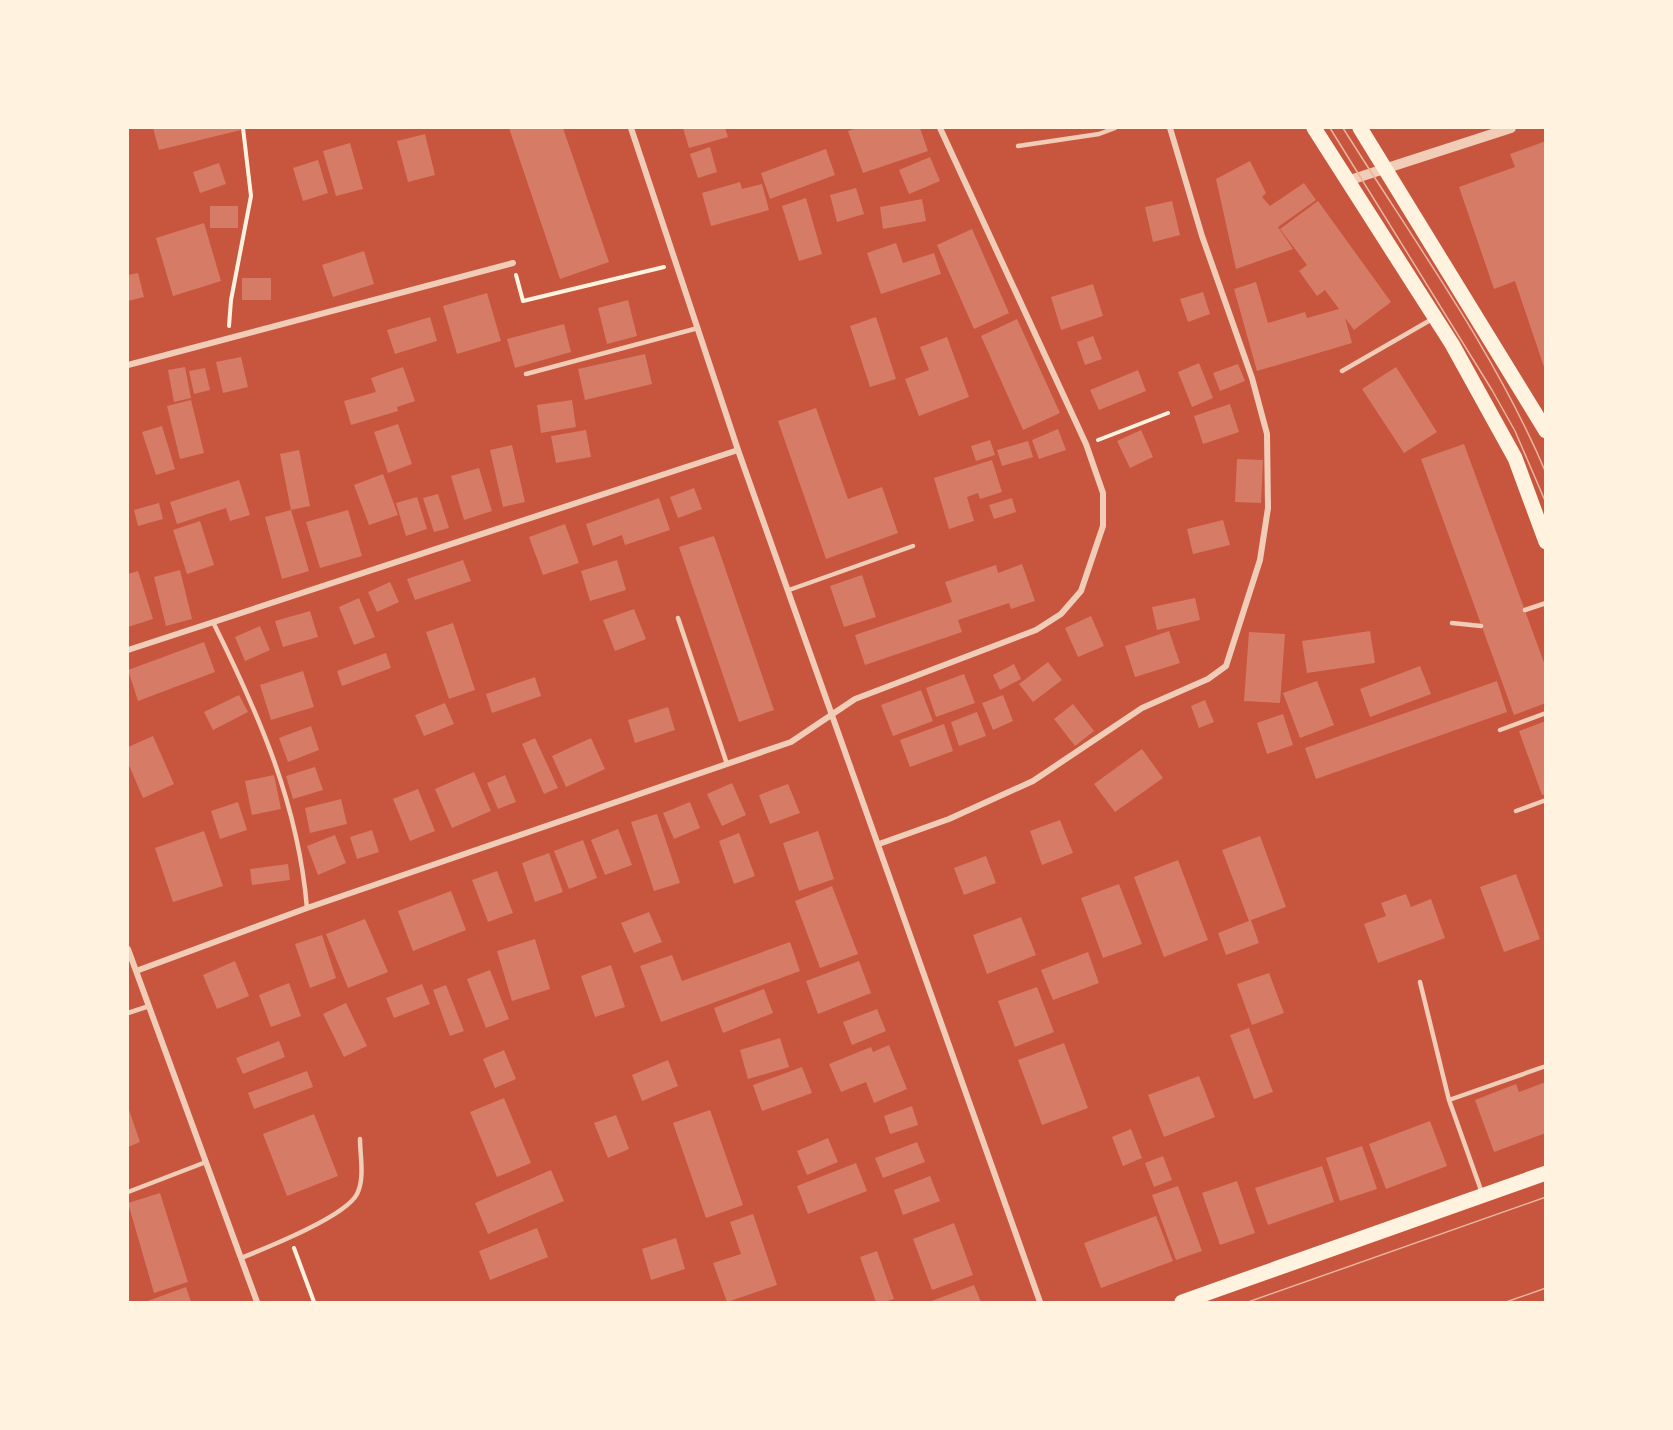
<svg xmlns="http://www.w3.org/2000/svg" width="1673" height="1430" font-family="Commissioner,sans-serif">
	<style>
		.building { fill: #d67c66 }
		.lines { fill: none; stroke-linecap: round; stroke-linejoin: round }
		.path { stroke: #fff3e0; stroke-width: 4 }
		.service { stroke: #f1ccb7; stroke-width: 4.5 }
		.minor { stroke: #f1ccb7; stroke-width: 6 }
		.tertiary { stroke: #f1ccb7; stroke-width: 10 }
		.primary { stroke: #fff3e0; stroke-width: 15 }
		.tram { stroke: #e9b49f; stroke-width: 1.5 }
	</style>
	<rect width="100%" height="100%" fill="#c8553d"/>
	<path class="building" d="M153 128H240L241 130 159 150Z
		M509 128H563L609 262 560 279Z
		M683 128H725L728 137 689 148Z
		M857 128H920L928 151 863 173 848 131Z
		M425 134 435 175 408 182 397 141Z
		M1546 141V370H1545L1515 281 1494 289 1459 187 1515 167 1510 154Z
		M350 143 363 189 336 196 323 151Z
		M710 147 717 172 698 178 690 154Z
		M826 149 835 175 770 199 761 173Z
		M930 157 940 181 909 194 899 170Z
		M318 160 328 193 303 201 293 168Z
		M1250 161 1266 193 1262 197 1270 206 1304 183 1316 200 1278 227 1293 249 1236 269 1216 179Z
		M219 163 226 184 200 193 193 172Z
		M740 182 742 189 762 184 769 210 711 226 702 193Z
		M856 188 864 214 837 222 830 195Z
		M806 198 822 254 799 261 782 206Z
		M922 199 926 221 883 229 880 207Z
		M1172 201 1180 235 1153 242 1145 207Z
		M1318 201 1391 302 1354 330 1345 318 1352 343 1257 371 1234 289 1256 282 1268 323 1305 312 1307 318 1339 309 1325 290 1317 296 1299 271 1307 265 1280 229Z
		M210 206H238V228H210Z
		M204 223 221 281 173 296 156 238Z
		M972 229 1009 313 974 329 937 245Z
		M896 243 903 263 934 253 941 274 881 294 867 253Z
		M364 251 374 284 333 297 322 265Z
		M138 273 144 297 128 301V275Z
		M242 278H271V300H242Z
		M1093 284 1103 316 1061 330 1051 297Z
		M1203 292 1210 314 1188 322 1180 299Z
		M487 293 501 341 457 354 443 306Z
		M628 300 637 336 607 344 598 308Z
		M430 317 437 341 395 354 387 330Z
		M876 317 896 379 870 387 850 326Z
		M1017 319 1060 413 1023 430 981 336Z
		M564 324 571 352 515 368 507 339Z
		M1093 336 1102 359 1085 365 1077 342Z
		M947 337 969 397 919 416 905 379 929 370 920 347Z
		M645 354 652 384 585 400 578 369Z
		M241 357 248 387 223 393 216 362Z
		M1199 363 1213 398 1192 407 1178 372Z
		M1238 364 1245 381 1220 391 1213 373Z
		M185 367 191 398 174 402 168 370Z
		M403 367 415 401 397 407 398 411 351 425 344 401 376 392 371 378Z
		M1396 367 1437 432 1404 453 1362 389Z
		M205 368 210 390 194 394 189 371Z
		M1138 370 1146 391 1099 410 1090 390Z
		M191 400 204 453 180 459 167 406Z
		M572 400 576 427 541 433 537 405Z
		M1230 404 1239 432 1203 444 1194 416Z
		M816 408 848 499 882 487 898 533 826 559 778 421Z
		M398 424 412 464 388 473 374 432Z
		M162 426 175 469 156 475 142 432Z
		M1058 429 1066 450 1039 459 1032 440Z
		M586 430 591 457 556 463 551 436Z
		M1141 430 1153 457 1130 468 1117 441Z
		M990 440 995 455 976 461 971 446Z
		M1028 441 1033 457 1002 466 997 450Z
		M1464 444 1546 668V703L1514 715 1421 459Z
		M512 445 525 502 503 507 490 450Z
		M299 450 310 506 291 510 309 571 282 579 265 517 291 510 280 454Z
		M1237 459 1263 460 1261 503 1235 502Z
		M992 460 1002 492 980 499 978 493 967 497 974 521 949 529 934 478Z
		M479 468 492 511 464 520 451 476Z
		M383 474 398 515 369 525 354 485Z
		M239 480 250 515 230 521 226 508 177 524 170 502Z
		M694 488 702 509 678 518 670 497Z
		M438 494 449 528 434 532 423 498Z
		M417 497 427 529 406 536 396 503Z
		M659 498 670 530 625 545 622 535 593 546 586 524Z
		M1012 498 1016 512 994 519 989 505Z
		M159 503 163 519 138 526 134 510Z
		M348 510 362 556 320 568 306 522Z
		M1223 520 1230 545 1193 554 1187 529Z
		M200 521 214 565 187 574 173 530Z
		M565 524 579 563 543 575 529 537Z
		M714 536 774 710 739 722 679 547Z
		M463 560 471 581 415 600 407 579Z
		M617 560 626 590 590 601 581 571Z
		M1022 564 1035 601 1011 609 1009 603 958 620 962 632 865 665 855 635 952 602 945 582 996 565 998 573Z
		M180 570 192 619 166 626 154 577Z
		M138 571 153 619 128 627V574Z
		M862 575 876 617 844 627 830 586Z
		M390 582 399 602 377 612 368 592Z
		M359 598 375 637 354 645 339 607Z
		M1195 598 1200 620 1157 630 1152 607Z
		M634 609 646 639 615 651 603 620Z
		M310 611 318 637 283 647 275 621Z
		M1091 616 1104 646 1078 657 1065 628Z
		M453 623 475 690 449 699 426 632Z
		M260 626 270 650 245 661 235 637Z
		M1169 631 1180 663 1135 677 1125 646Z
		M1370 631 1375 663 1307 673 1302 641Z
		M1249 632 1285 634 1280 703 1244 701Z
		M204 642 215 672 138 701 128 670Z
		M386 653 391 668 342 686 337 671Z
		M1048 662 1062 680 1033 702 1019 684Z
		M1014 664 1021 679 1000 690 993 675Z
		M1420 666 1431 694 1370 717 1360 689Z
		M303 671 314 707 271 720 260 685Z
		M964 674 975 703 936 717 926 688Z
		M535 677 541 696 492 713 486 694Z
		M1317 681 1334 725 1300 738 1283 693Z
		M1497 681 1507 712 1316 779 1305 748Z
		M921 690 933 721 893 736 881 705Z
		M239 695 248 712 213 730 204 712Z
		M1003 695 1013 721 993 730 982 703Z
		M1205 700 1214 722 1199 728 1191 706Z
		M445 703 454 724 424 736 415 715Z
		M1073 704 1094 731 1075 746 1054 719Z
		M668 707 675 730 635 743 628 720Z
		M977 712 986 736 959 746 951 722Z
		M1283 714 1293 745 1267 754 1257 723Z
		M1546 721V794L1542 795 1519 731Z
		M944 724 953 751 910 767 900 740Z
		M311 726 319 750 288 762 279 738Z
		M153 736 174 784 143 798 128 763V747Z
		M535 738 558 788 544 794 522 744Z
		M591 738 605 769 566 787 552 756Z
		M1142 749 1163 778 1115 812 1094 784Z
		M315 767 323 790 293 799 286 776Z
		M474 772 491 811 452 828 435 789Z
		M274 775 281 809 252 815 245 781Z
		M505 775 516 802 498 809 487 783Z
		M732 783 746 815 722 826 707 794Z
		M788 784 800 813 770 824 759 795Z
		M418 789 435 831 410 841 393 799Z
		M341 799 347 824 310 833 305 808Z
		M238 802 247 830 220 839 211 811Z
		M690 802 700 828 674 839 663 813Z
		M657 814 680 883 654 891 631 822Z
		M1060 820 1073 853 1042 865 1030 831Z
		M618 829 632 865 605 875 591 840Z
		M372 830 379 852 357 859 350 837Z
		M204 831 223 886 173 902 155 848Z
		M818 831 834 879 799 891 783 843Z
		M739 833 755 876 734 884 719 841Z
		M335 835 346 863 318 875 307 846Z
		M1260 836 1286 907 1251 920 1259 943 1226 955 1218 933 1249 921 1222 850Z
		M583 840 597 878 569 889 554 851Z
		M549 853 563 892 535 902 522 863Z
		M986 856 996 883 964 895 954 868Z
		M1178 860 1208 940 1164 957 1134 877Z
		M288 864 290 880 252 885 250 869Z
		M497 871 513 913 488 922 472 880Z
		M1516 874 1540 939 1504 952 1480 887Z
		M1119 884 1142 944 1103 958 1081 898Z
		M832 886 858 954 820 968 795 901Z
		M451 891 466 930 413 951 398 911Z
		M1406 894 1411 907 1431 899 1445 938 1378 963 1364 924 1386 916 1381 903Z
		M649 912 662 942 634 953 621 923Z
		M1021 917 1036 955 987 974 973 935Z
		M365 919 388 972 348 988 326 934Z
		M322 935 336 978 310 988 295 944Z
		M535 939 550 989 512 1001 497 951Z
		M790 942 800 971 661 1022 640 966 672 955 682 981Z
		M1088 952 1099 983 1053 1000 1041 970Z
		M235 961 249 996 217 1009 203 975Z
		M859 961 871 993 818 1014 806 981Z
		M611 965 625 1007 595 1017 581 976Z
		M490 970 509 1019 486 1028 467 979Z
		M1269 973 1284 1013 1252 1025 1237 984Z
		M289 983 301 1016 271 1027 259 995Z
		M422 984 430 1004 394 1018 386 998Z
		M446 985 464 1031 450 1036 433 990Z
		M1037 987 1054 1032 1015 1047 998 1001Z
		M764 989 773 1013 723 1033 714 1008Z
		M346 1003 367 1046 344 1057 323 1014Z
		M877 1009 886 1031 852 1045 843 1022Z
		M1249 1028 1273 1092 1254 1099 1230 1035Z
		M780 1038 789 1067 748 1079 740 1050Z
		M279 1041 285 1057 243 1074 236 1058Z
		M1064 1043 1088 1108 1042 1125 1018 1060Z
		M889 1045 907 1089 874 1103 866 1082 841 1092 829 1064 871 1047 873 1052Z
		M504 1050 516 1079 495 1088 483 1059Z
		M668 1060 678 1086 642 1101 632 1075Z
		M802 1067 812 1093 762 1111 753 1085Z
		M307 1071 313 1087 254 1109 248 1093Z
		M1199 1076 1215 1117 1164 1137 1148 1095Z
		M1546 1082V1133L1494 1152 1475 1100 1516 1084 1519 1092Z
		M504 1098 531 1163 497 1177 470 1112Z
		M912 1106 918 1125 890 1134 884 1116Z
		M128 1107 140 1142 128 1147Z
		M710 1110 743 1205 706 1218 673 1123Z
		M314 1114 338 1176 287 1196 263 1134Z
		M616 1115 629 1149 608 1158 594 1123Z
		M1430 1121 1447 1166 1386 1189 1369 1144Z
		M1131 1129 1142 1158 1123 1166 1112 1137Z
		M828 1138 838 1162 807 1175 797 1151Z
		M917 1142 925 1162 883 1178 875 1158Z
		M1362 1146 1377 1189 1340 1201 1326 1158Z
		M1163 1156 1172 1180 1154 1187 1145 1163Z
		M856 1163 867 1191 808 1214 797 1186Z
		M1322 1166 1334 1202 1268 1225 1255 1188Z
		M551 1170 564 1201 488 1234 475 1203Z
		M930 1176 940 1201 903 1215 894 1190Z
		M1237 1181 1255 1233 1220 1245 1202 1193Z
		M1178 1186 1202 1251 1176 1260 1152 1195Z
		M160 1193 188 1282 154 1293 128 1203Z
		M753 1214 777 1285 727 1302 713 1263 741 1254 730 1222Z
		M1156 1216 1173 1261 1101 1288 1084 1243Z
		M954 1223 973 1275 932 1290 913 1239Z
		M537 1228 548 1257 490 1280 479 1251Z
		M676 1238 685 1269 651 1280 642 1249Z
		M877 1251 894 1299 884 1302H876L860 1257Z
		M974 1285 981 1302H929Z
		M186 1287 191 1302H145Z"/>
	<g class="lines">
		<path class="path" d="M516 275 523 301 664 267
			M229 326 231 300 251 196 243 128
			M1098 440 1168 413
			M294 1248 314 1302"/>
		<path class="service" d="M1018 146 1099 134 1115 128
			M1342 371 1434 318
			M526 374 698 328
			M789 590 913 546
			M1525 610 1546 603
			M678 618 727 764
			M213 622C259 715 298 803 307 908
			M1452 623 1481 626
			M1500 730 1546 713
			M1516 811 1546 800
			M1420 982 1449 1100 1482 1193
			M128 1013 149 1006
			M1449 1100 1546 1066
			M128 1192 206 1162
			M241 1258C266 1248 345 1217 357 1194 365 1178 360 1156 360 1139"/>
		<path class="minor" d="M631 128 738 450 1040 1302
			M128 365 513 263
			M128 650 738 450
			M879 844 949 819 1033 781 1142 708 1208 679 1226 666 1260 560 1268 508 1267 434 1252 378 1202 236 1170 128
			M128 949 257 1302
			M136 971 307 908 791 742 855 699 1036 630 1061 614 1081 591 1103 526V493L1086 444 940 128"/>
		<path class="tertiary" d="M1347 181 1511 128"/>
		<path class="primary" d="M1314 128 1452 344 1515 458 1546 542
			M1360 128 1546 431
			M1182 1302 1546 1173"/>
		<path class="tram" d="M1330 128 1492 390 1515 431 1546 503
			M1343 128C1413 240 1494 350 1546 473
			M1248 1302 1546 1197
			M1506 1302 1546 1288"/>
	</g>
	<rect width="1673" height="1430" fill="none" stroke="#fff3e0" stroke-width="258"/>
</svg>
